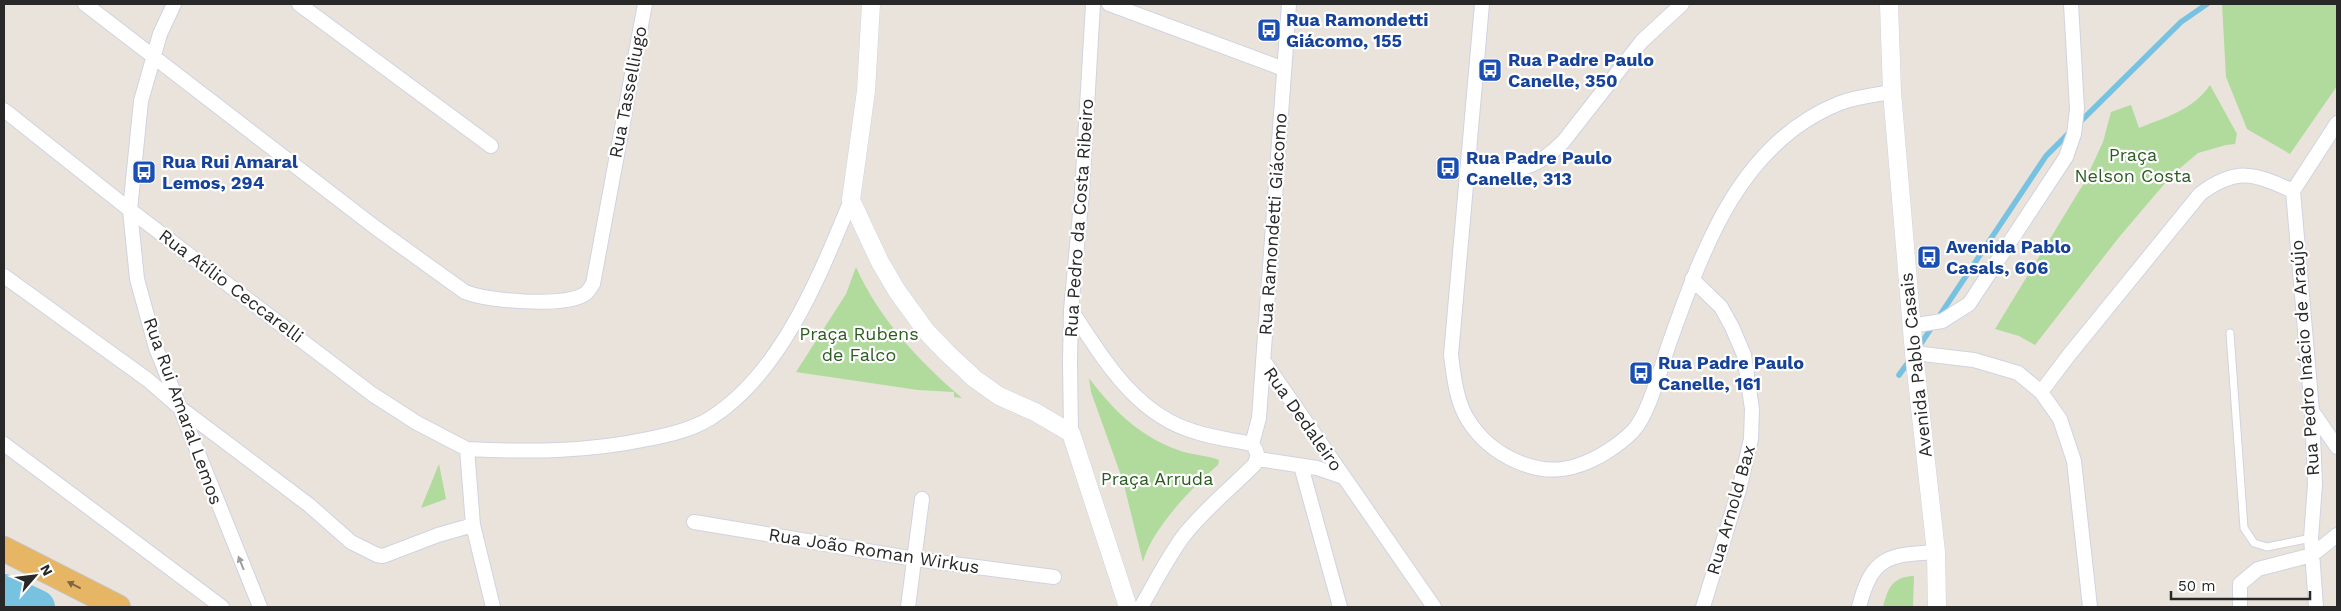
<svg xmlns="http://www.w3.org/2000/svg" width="2341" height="611" font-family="'Work Sans',sans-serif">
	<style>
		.green { fill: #b0db9c }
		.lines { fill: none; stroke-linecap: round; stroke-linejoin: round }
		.stream { stroke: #78c2e1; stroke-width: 5.5 }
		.river { stroke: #78c2e1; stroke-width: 34 }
		.service-casing { stroke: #d0d3e0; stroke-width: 9 }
		.minor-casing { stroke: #d0d3e0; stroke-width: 16 }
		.tertiary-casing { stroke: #d0d3e0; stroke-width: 19 }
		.trunk-casing { stroke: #c3c3c3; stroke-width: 26 }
		.service { stroke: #fff; stroke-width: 7 }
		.minor { stroke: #fff; stroke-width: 14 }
		.tertiary { stroke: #fff; stroke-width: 18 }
		.trunk { stroke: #e7b664; stroke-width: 24 }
		.oneway { fill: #9e9e9e }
		.oneway2 { fill: #7e6843 }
		.labels { text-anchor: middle; stroke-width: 4.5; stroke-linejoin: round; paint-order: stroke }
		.transit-label { font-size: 18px; font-weight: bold; fill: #164399; stroke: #fff; text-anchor: start }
		.street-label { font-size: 18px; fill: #282828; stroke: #fff }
		.park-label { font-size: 18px; fill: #2b5d20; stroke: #fff }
	</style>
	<rect width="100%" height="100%" fill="#e9e3db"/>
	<path class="green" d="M2222 4H2337V86L2290 154 2247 129 2226 77Z
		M2210 85 2237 134 2235 144 2226 145 2198 153 2172 175 2120 236 2035 345 2019 336 1995 329 2084 183 2103 142 2111 112 2131 105 2139 128C2166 117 2193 110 2210 85Z
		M856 267C879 319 919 361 962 398L954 397V392L918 390 796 372 846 294Z
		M1089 378C1113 410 1139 436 1178 450 1191 455 1206 455 1219 460L1218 465C1193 486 1151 530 1143 562L1123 481 1091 392Z
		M439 464 446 499 421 508Z
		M1914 576 1913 607H1883C1888 588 1892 577 1914 576Z"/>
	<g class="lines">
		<path class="stream" d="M2077 125 2181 22 2207 4
			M1918 348 2046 156 2071 131
			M1899 375 1910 360"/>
		<path class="river" d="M4 591 38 607"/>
		<g class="service-casing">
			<path id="service" d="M2230 333 2244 528 2254 543 2267 547 2311 538"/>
		</g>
		<g class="minor-casing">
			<path id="minor" d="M85 4 376 228 465 292C488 301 561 307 583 295 588 293 590 288 593 284L645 4
				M174 4 160 34 141 101 130 210 137 279 156 348 260 607
				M299 4 491 146
				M1109 4 1284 69
				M1482 4 1451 355C1454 377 1456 401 1468 420 1490 455 1538 480 1579 465 1598 459 1619 445 1633 431 1649 414 1661 367 1669 344 1703 249 1739 143 1840 103 1856 97 1875 95 1892 92
				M4 110 130 210 372 394 417 423 467 449
				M1467 170C1510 171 1530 175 1563 142L1642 41 1682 4
				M4 276 148 380 179 407 309 505 351 542 377 555 383 556 438 535 473 525
				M1692 279 1721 307 1732 327 1744 355 1752 409 1751 439 1739 490 1703 607
				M1071 310C1104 359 1135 415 1196 432 1214 438 1234 440 1252 444 1258 452 1259 457 1254 465 1231 488 1206 508 1185 534 1168 556 1155 583 1141 607
				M1911 326 1942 321 1969 304 2066 157 2074 134 2077 109 2071 4
				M1914 353 1974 360 2018 373 2041 392 2060 419 2074 461 2090 607
				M1263 360 1434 607
				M2041 392 2069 355 2200 194C2236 167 2254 173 2293 191
				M2312 411 2337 447
				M1071 433 1070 361 1071 310 1082 192 1093 4
				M4 444 222 607
				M1252 444 1259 418 1289 4
				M1258 459 1317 468 1343 477
				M1301 466 1340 607
				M694 522 915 559 1054 577
				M493 607 473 525 467 449C530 452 587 452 648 439 669 435 691 430 709 419 781 375 820 275 851 200
				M908 607 922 499
				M1859 607C1872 556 1888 555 1936 552
				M2240 607V584L2258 569 2312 555 2337 535
				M2316 607 2311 538 2315 484 2312 411 2293 191 2337 123"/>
		</g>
		<g class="tertiary-casing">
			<path id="tertiary" d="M871 4 866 91 851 200 864 228 880 262 897 291 926 331 947 353 975 379 999 396 1035 412 1071 433 1128 607
				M1889 4 1892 92 1914 353 1936 552 1937 607"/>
		</g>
		<g class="trunk-casing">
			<path id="trunk" d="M4 549 118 607"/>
		</g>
		<use href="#service" class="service"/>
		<use href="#minor" class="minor"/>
		<use href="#tertiary" class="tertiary"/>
		<use href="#trunk" class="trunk"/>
	</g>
	<defs><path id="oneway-solid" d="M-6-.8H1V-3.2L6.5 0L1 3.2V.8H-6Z" transform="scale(1.25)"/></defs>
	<use class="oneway" href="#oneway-solid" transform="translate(241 563) rotate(-112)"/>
	<use class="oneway2" href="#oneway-solid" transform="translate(74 585) rotate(-153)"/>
	<defs>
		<g id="bus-square" transform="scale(1.25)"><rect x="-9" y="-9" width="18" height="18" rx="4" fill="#1a4fb4" stroke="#fff"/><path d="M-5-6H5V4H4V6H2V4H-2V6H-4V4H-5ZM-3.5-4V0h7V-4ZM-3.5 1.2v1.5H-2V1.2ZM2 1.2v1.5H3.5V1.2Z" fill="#fff"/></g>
	</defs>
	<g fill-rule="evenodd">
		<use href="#bus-square" x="1269" y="30"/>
		<use href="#bus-square" x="1490" y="70"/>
		<use href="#bus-square" x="1448" y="168"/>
		<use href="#bus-square" x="144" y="172"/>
		<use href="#bus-square" x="1929" y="257"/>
		<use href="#bus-square" x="1641" y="373"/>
	</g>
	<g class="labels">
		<g class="transit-label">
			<text x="1286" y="26">Rua Ramondetti<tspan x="1286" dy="21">Giácomo, 155</tspan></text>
			<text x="1508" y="66">Rua Padre Paulo<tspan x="1508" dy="21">Canelle, 350</tspan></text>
			<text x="1466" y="164">Rua Padre Paulo<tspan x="1466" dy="21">Canelle, 313</tspan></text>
			<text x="162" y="168">Rua Rui Amaral<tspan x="162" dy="21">Lemos, 294</tspan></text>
			<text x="1946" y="253">Avenida Pablo<tspan x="1946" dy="21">Casals, 606</tspan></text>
			<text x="1658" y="369">Rua Padre Paulo<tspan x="1658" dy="21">Canelle, 161</tspan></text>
		</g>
		<g class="street-label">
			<text transform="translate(628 92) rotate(-79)" y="6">Rua Tasselliugo</text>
			<text transform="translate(1079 218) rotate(-86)" y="6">Rua Pedro da Costa Ribeiro</text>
			<text transform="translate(1273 224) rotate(-86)" y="6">Rua Ramondetti Giácomo</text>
			<text transform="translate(231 286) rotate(37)" y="6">Rua Atílio Ceccarelli</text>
			<text transform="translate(2305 358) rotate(-94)" y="6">Rua Pedro Inácio de Araújo</text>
			<text transform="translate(1916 365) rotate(-96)" y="6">Avenida Pablo Casais</text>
			<text transform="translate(183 411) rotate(70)" y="6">Rua Rui Amaral Lemos</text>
			<text transform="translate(1303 419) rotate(55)" y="6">Rua Dedaleiro</text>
			<text transform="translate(1731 510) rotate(-74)" y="6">Rua Arnold Bax</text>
			<text transform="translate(874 551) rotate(9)" y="6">Rua João Roman Wirkus</text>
		</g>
		<g class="park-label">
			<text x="2133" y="161">Praça<tspan x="2133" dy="21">Nelson Costa</tspan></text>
			<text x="859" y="340">Praça Rubens<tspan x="859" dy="21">de Falco</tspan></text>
			<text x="1157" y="485">Praça Arruda</text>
		</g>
	</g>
	<rect width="2341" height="611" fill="none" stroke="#282828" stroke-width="10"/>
	<g transform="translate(35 576) rotate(62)" stroke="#ffffff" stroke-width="4" paint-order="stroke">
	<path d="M0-4L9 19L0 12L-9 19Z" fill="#282828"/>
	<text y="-8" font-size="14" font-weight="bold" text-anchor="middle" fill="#282828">N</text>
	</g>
	<path d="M2171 591v8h139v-8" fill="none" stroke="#282828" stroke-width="2.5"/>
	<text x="2178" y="591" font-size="15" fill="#282828" stroke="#ffffff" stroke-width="4" paint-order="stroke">50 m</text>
</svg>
